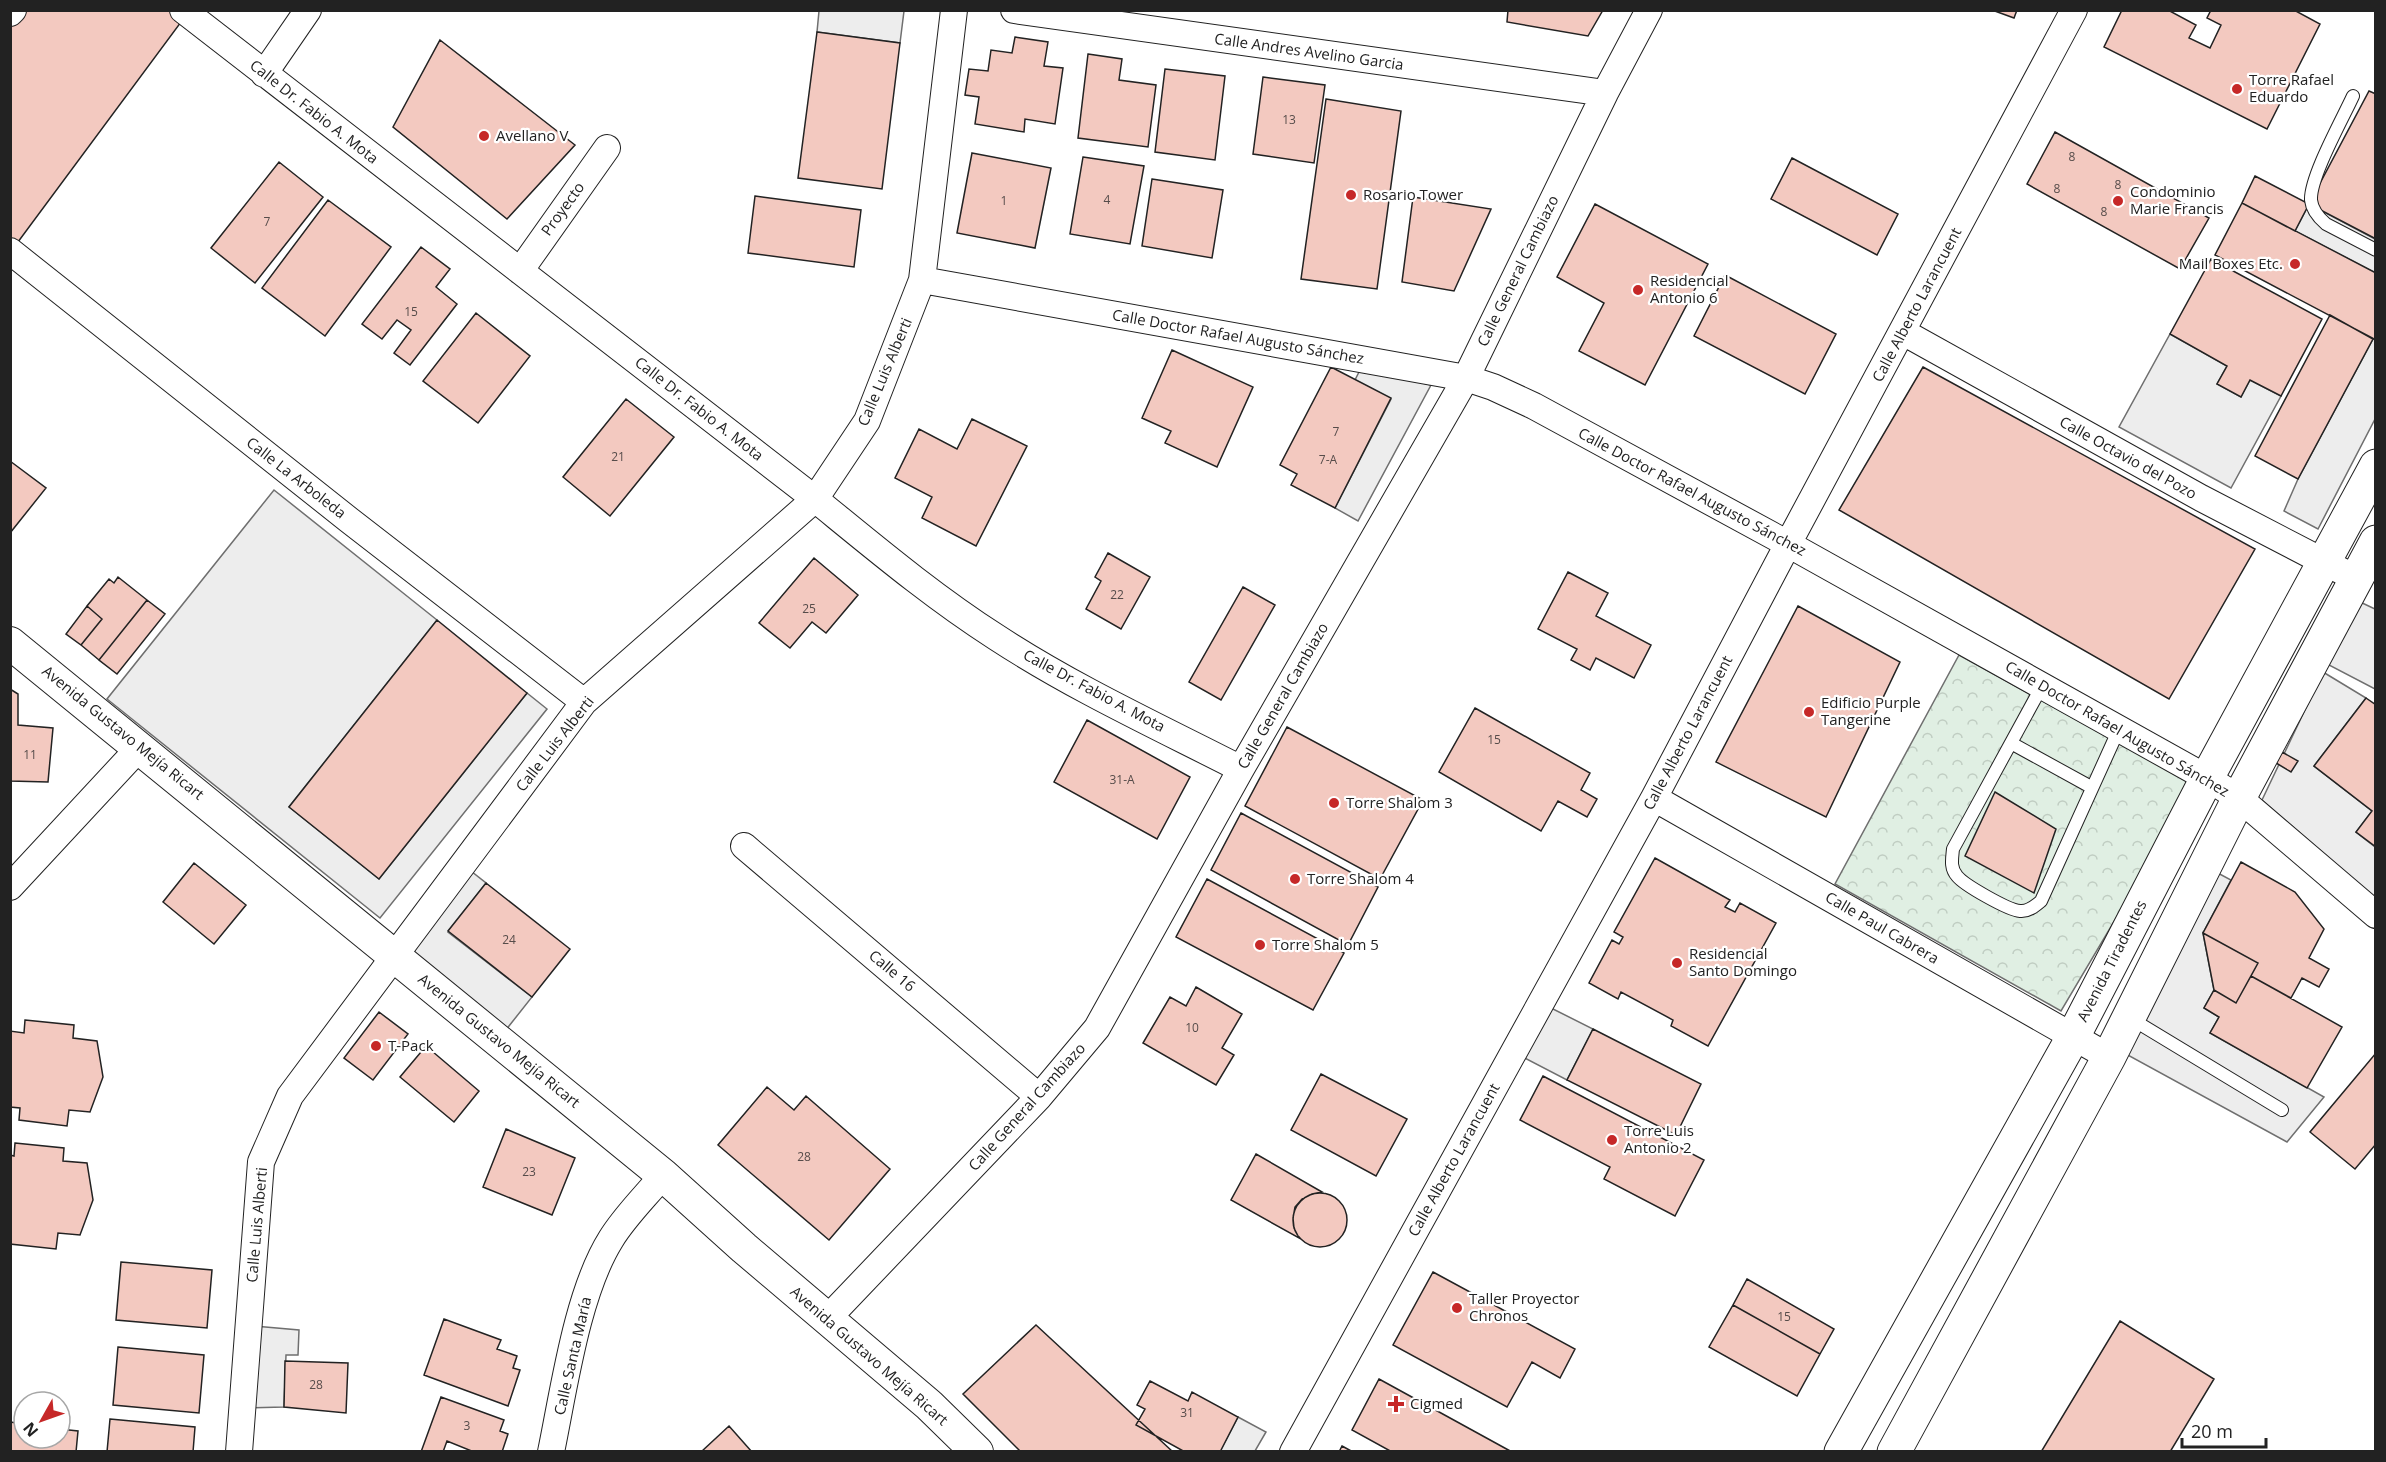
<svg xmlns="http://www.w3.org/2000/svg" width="2386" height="1462" font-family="'Open Sans',sans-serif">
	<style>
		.park { fill: url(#park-crowns); stroke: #6f6f6f; stroke-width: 1.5 }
		.parking { fill: #ededed; stroke: #6f6f6f; stroke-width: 1.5 }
		.building { fill: #f3c9c0; stroke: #222; stroke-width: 1.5 }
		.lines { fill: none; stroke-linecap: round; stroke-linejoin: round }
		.service-casing { stroke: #222; stroke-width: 14 }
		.minor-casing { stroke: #222; stroke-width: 28 }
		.tertiary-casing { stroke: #222; stroke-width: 34 }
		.secondary-casing { stroke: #222; stroke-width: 35 }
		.service { stroke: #fff; stroke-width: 12 }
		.minor { stroke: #fff; stroke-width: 26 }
		.tertiary { stroke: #fff; stroke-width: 32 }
		.secondary { stroke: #fff; stroke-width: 33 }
		.poi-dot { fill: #c62828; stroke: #fff; stroke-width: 2 }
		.labels { text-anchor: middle; stroke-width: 4.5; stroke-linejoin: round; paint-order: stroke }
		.number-label { font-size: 12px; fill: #564c4a }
		.street-label { font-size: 15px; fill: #222; stroke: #fff }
		.poi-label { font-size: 15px; fill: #222; stroke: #fff; text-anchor: start }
	</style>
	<defs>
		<pattern id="park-crowns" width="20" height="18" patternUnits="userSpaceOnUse" patternTransform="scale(1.5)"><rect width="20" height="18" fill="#e0efe3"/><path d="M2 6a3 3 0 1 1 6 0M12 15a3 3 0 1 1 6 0" fill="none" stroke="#c0cdc2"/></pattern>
	</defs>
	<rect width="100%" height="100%" fill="#fff"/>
	<path class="park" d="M1959 655 2195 785 2061 1011 1835 884Z"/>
	<path class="parking" d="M819 11H904L900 43 817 32Z
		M2309 204 2375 239V273L2295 231Z
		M2170 334 2227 366 2217 384 2241 397 2250 380 2281 396 2231 488 2119 427Z
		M2373 339 2376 340 2375 419 2318 529 2284 511 2298 479Z
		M1361 368 1431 385 1358 521 1335 508 1391 399 1355 380Z
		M274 490 437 620 289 807 379 879 527 693 547 709 380 918 107 699Z
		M2358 601 2375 609V689L2327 664Z
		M2323 672 2366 698 2314 766 2372 811 2356 832 2375 847V898L2262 800Z
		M462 864 486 883 448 932 532 997 505 1031 397 946Z
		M2214 871 2231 880 2203 933 2214 990 2204 1008 2219 1017 2210 1033 2324 1097 2287 1142 2113 1047Z
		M1539 1002 1593 1029 1567 1080 1513 1052Z
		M253 1326 299 1330 298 1355H286L284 1407 247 1408Z
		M1238 1417 1266 1432 1255 1451H1220Z"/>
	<path class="building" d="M22 10H182L187 14 15 246 10 243V24Z
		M1508 10H1603L1588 36 1507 22Z
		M1992 10H2017L2014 18Z
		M2122 10H2168L2196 25 2189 38 2210 48 2221 25 2207 18 2211 10H2294L2320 24 2267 129 2104 47Z
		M817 32 900 43 882 189 798 178Z
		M1015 37 1048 42 1044 66 1063 68 1055 124 1025 119 1024 132 975 124 979 97 965 95 969 69 988 71 991 50 1012 53Z
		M440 40 575 145 507 219 393 127Z
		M1088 54 1122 59 1119 80 1156 85 1148 147 1078 138Z
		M1165 69 1225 76 1215 160 1155 152Z
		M1263 77 1325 85 1314 163 1253 154Z
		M2369 91 2376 94V239L2309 204Z
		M1326 99 1401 111 1377 289 1301 279Z
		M2055 132 2209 218 2180 269 2027 184Z
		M972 153 1051 168 1035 248 957 233Z
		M1083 157 1144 166 1130 244 1070 234Z
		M1792 158 1898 214 1877 255 1771 199Z
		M279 162 323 197 255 283 211 248Z
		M2255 176 2309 204 2295 231 2242 203Z
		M1152 179 1223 190 1212 258 1142 246Z
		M755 196 861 210 854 267 748 253Z
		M1413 197 1491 209 1454 291 1402 282Z
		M328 200 391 247 325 336 262 288Z
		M2242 203 2376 273V340L2215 255Z
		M1595 204 1708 264 1645 385 1579 351 1604 303 1557 277Z
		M421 247 450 269 436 287 457 304 410 365 394 353 411 330 397 320 382 339 362 324Z
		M2211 259 2322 319 2281 396 2250 380 2241 397 2217 384 2227 366 2170 334Z
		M1725 275 1836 334 1805 394 1694 336Z
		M476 313 530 356 478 423 423 381Z
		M2330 315 2373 339 2298 479 2255 456Z
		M1172 350 1253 387 1217 467 1165 443 1171 431 1142 418Z
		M1331 367 1391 398 1335 508 1291 485 1297 474 1280 465Z
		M1923 367 2255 549 2169 699 1839 510Z
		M626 399 674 437 610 516 563 477Z
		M972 419 1027 446 976 546 922 518 932 497 895 478 919 429 957 449Z
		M10 461 46 488 10 533Z
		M1108 553 1150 577 1121 629 1086 609 1101 581 1095 577Z
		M814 558 858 595 826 633 812 622 790 648 759 623Z
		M1568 572 1608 593 1596 616 1651 645 1634 678 1596 658 1590 670 1571 660 1577 649 1538 629Z
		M118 577 147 600 99 660 81 645 102 619 87 606 109 579 114 583Z
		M1243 587 1275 605 1221 700 1189 682Z
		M147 600 165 614 117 674 99 660Z
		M87 606 102 619 81 645 66 634Z
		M1798 606 1900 662 1826 817 1716 762Z
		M437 620 527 693 379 879 289 807Z
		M10 689 18 694V725L53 728 48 782 10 781Z
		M2366 698 2376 705V847L2356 832 2372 811 2314 766Z
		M1475 708 1590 773 1581 790 1597 799 1587 817 1558 801 1541 831 1439 772Z
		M1087 720 1190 777 1157 839 1054 782Z
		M1287 727 1423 800 1380 879 1245 806Z
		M2282 752 2298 761 2291 772 2276 763Z
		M1995 792 2056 829 2034 893 1965 856Z
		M1241 813 1378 887 1348 945 1211 870Z
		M1655 858 1730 900 1725 907 1735 912 1740 903 1776 923 1708 1046 1671 1026 1673 1020 1621 992 1618 999 1589 983 1612 940 1619 944 1623 937 1614 932Z
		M2241 862 2295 892 2324 929 2309 958 2329 969 2319 987 2302 978 2291 998 2251 976 2258 963 2203 933Z
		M194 863 246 905 214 944 163 902Z
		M1207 879 1344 953 1313 1010 1176 937Z
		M486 883 570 949 532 997 448 931Z
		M2203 933 2258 963 2236 1003 2214 990Z
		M2251 976 2342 1027 2307 1088 2210 1033 2219 1017 2204 1008 2214 990 2236 1003Z
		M1196 987 1242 1014 1222 1048 1234 1055 1216 1085 1143 1043 1170 997 1186 1006Z
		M379 1012 408 1034 373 1080 344 1058Z
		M25 1020 74 1025 73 1038 97 1041 103 1077 90 1112 69 1110 67 1126 19 1120 20 1108 10 1107V1031L24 1033Z
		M1593 1029 1701 1084 1676 1135 1567 1080Z
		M426 1046 479 1091 454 1122 400 1077Z
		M2376 1053V1144L2355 1169 2310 1132Z
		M1321 1074 1407 1119 1376 1176 1291 1130Z
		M1543 1076 1704 1160 1675 1216 1604 1179 1610 1167 1520 1120Z
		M767 1087 794 1110 806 1096 890 1169 829 1240 718 1145Z
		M506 1129 575 1158 552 1215 483 1187Z
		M15 1143 64 1148 63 1161 87 1163 93 1200 80 1235 58 1233 56 1249 10 1244V1155L14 1156Z
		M1256 1154 1322 1192 1312 1194 1302 1199 1295 1207 1293 1218 1294 1228 1299 1238 1231 1200Z
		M1293 1220a27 27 0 1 1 54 0a27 27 0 1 1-54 0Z
		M121 1262 212 1270 207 1328 116 1320Z
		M1433 1272 1575 1349 1560 1378 1532 1362 1507 1407 1393 1345Z
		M1747 1279 1834 1329 1820 1354 1733 1305Z
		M1733 1305 1820 1354 1797 1396 1709 1347Z
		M444 1319 501 1340 497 1349 517 1356 513 1368 520 1370 508 1406 424 1375Z
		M2120 1321 2214 1379 2170 1452H2041Z
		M1036 1325 1173 1452H1021L963 1394Z
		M118 1347 204 1355 199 1413 113 1405Z
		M285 1361 348 1363 346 1413 284 1407Z
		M1379 1379 1512 1452H1392L1352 1430Z
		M1150 1381 1188 1401 1192 1392 1238 1417 1220 1452H1185L1136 1425 1145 1409 1137 1405Z
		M441 1397 504 1420 500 1431 508 1434 502 1452H474L447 1441 443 1452H421Z
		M110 1419 195 1427 193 1452H107Z
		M10 1422 24 1424V1438H60V1429L78 1431 76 1452H10Z
		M729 1426 752 1452H701Z
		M1342 1446 1353 1452H1339Z"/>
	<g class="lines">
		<g class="service-casing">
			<path id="service" d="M2353 96C2342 120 2310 177 2311 200 2312 210 2319 218 2326 224L2376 250
				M2042 686 1953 849C1952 859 1950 868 1957 876 1964 885 2008 910 2020 911 2028 912 2035 906 2041 901L2119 729
				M2011 743 2091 787
				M2130 1018 2282 1110"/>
		</g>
		<g class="minor-casing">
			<path id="minor" d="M183 10 815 499C874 547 932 596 996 637 1074 688 1159 727 1241 769
				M1014 10 1605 93
				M10 13 13 10
				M264 74 308 10
				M10 251 349 520 584 702
				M520 271 607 148
				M922 280 1466 378 1493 387 1534 406 1788 544 2207 778 2239 798 2376 915
				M1903 332 2201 498 2355 578
				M1654 798 2109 1057
				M744 846 1039 1097
				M10 887 140 747
				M827 1319 1039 1097 1097 1028 1241 769 1466 378 1605 93 1649 10
				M239 1452 261 1162 290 1096 584 702 815 499 867 421 922 280 954 10
				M551 1452C564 1389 577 1293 611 1239 625 1216 646 1196 663 1175
				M1293 1452 1654 798 1788 544 2074 10"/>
		</g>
		<g class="tertiary-casing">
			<path id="tertiary" d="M10 643 663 1175 744 1248 929 1405 977 1452"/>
		</g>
		<g class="secondary-casing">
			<path id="secondary" d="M1841 1452 2073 1037 2207 778 2376 466
				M1894 1452 2109 1057 2239 798 2376 542"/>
		</g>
		<use href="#service" class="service"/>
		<use href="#minor" class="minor"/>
		<use href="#tertiary" class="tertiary"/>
		<use href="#secondary" class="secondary"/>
	</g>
	<g class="poi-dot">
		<circle cx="2237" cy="89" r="6"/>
		<circle cx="484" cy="136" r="6"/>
		<circle cx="1351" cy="195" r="6"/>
		<circle cx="2118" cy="201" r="6"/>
		<circle cx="2295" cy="264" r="6"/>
		<circle cx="1638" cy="290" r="6"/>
		<circle cx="1809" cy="712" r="6"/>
		<circle cx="1334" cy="803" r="6"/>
		<circle cx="1295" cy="879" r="6"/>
		<circle cx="1260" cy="945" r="6"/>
		<circle cx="1677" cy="963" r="6"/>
		<circle cx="376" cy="1046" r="6"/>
		<circle cx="1612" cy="1140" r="6"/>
		<circle cx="1457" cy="1308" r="6"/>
		<path d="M1393 1395h6v6h6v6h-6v6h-6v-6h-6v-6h6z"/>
	</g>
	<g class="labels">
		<g class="number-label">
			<text x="1289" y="124">13</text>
			<text x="2072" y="161">8</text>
			<text x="2118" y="189">8</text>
			<text x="2057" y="193">8</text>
			<text x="1107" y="204">4</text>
			<text x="1004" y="205">1</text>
			<text x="2104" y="216">8</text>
			<text x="267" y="226">7</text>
			<text x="411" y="316">15</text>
			<text x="1336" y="436">7</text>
			<text x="618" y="461">21</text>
			<text x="1328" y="464">7-A</text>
			<text x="1117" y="599">22</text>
			<text x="809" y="613">25</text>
			<text x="1494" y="744">15</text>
			<text x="30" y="759">11</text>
			<text x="1122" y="784">31-A</text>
			<text x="509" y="944">24</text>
			<text x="1192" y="1032">10</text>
			<text x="804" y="1161">28</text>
			<text x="529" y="1176">23</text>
			<text x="1784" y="1321">15</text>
			<text x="316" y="1389">28</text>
			<text x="1187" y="1417">31</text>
			<text x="467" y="1430">3</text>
		</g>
		<g class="street-label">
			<text transform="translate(1309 52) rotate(8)" y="5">Calle Andres Avelino Garcia</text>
			<text transform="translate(314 112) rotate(38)" y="5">Calle Dr. Fabio A. Mota</text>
			<text transform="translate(563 209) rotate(-54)" y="5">Proyecto</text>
			<text transform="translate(1518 271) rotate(-64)" y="5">Calle General Cambiazo</text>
			<text transform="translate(1917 305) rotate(-62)" y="5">Calle Alberto Larancuent</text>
			<text transform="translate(1238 337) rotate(10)" y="5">Calle Doctor Rafael Augusto Sánchez</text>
			<text transform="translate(885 372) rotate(-67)" y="5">Calle Luis Alberti</text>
			<text transform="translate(699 409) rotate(38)" y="5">Calle Dr. Fabio A. Mota</text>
			<text transform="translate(2128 458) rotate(29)" y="5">Calle Octavio del Pozo</text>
			<text transform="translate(296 478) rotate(38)" y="5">Calle La Arboleda</text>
			<text transform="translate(1692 492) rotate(28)" y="5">Calle Doctor Rafael Augusto Sánchez</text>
			<text transform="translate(1094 691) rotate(28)" y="5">Calle Dr. Fabio A. Mota</text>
			<text transform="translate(1283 696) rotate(-60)" y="5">Calle General Cambiazo</text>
			<text transform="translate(2117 729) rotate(30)" y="5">Calle Doctor Rafael Augusto Sánchez</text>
			<text transform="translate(123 733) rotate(39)" y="5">Avenida Gustavo Mejía Ricart</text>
			<text transform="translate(1688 733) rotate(-62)" y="5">Calle Alberto Larancuent</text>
			<text transform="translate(555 744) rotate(-52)" y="5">Calle Luis Alberti</text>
			<text transform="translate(1882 928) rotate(30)" y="5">Calle Paul Cabrera</text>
			<text transform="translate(2112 961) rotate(-63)" y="5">Avenida Tiradentes</text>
			<text transform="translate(892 971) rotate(40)" y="5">Calle 16</text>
			<text transform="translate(499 1041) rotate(39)" y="5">Avenida Gustavo Mejía Ricart</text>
			<text transform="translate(1027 1107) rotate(-48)" y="5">Calle General Cambiazo</text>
			<text transform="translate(1454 1160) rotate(-61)" y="5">Calle Alberto Larancuent</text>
			<text transform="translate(257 1225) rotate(-85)" y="5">Calle Luis Alberti</text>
			<text transform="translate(573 1356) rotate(-77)" y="5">Calle Santa María</text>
			<text transform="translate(869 1356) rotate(41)" y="5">Avenida Gustavo Mejía Ricart</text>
		</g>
		<g class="poi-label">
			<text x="2249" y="85">Torre Rafael<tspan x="2249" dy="17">Eduardo</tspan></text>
			<text x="496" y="141">Avellano V</text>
			<text x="2130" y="197">Condominio<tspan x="2130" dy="17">Marie Francis</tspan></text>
			<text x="1363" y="200">Rosario Tower</text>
			<text x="2283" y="269" text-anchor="end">Mail Boxes Etc.</text>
			<text x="1650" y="286">Residencial<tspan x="1650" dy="17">Antonio 6</tspan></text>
			<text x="1821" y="708">Edificio Purple<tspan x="1821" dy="17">Tangerine</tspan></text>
			<text x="1346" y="808">Torre Shalom 3</text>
			<text x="1307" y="884">Torre Shalom 4</text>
			<text x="1272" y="950">Torre Shalom 5</text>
			<text x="1689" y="959">Residencial<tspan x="1689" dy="17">Santo Domingo</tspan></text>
			<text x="388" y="1051">T-Pack</text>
			<text x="1624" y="1136">Torre Luis<tspan x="1624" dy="17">Antonio 2</tspan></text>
			<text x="1469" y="1304">Taller Proyector<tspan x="1469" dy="17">Chronos</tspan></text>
			<text x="1410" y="1409">Cigmed</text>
		</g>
	</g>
	<rect width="2386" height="1462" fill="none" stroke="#222222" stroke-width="24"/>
	<g transform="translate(42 1420) rotate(230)"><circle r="28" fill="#ffffff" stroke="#a7a7a7" stroke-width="1.5"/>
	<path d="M0-4.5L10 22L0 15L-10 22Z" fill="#c62828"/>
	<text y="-9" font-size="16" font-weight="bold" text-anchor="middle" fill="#222222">N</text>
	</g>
	<path d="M2182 1438v9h84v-9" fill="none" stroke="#222222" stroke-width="3"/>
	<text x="2191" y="1438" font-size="18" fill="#222222" stroke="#ffffff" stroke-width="4.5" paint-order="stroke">20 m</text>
</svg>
